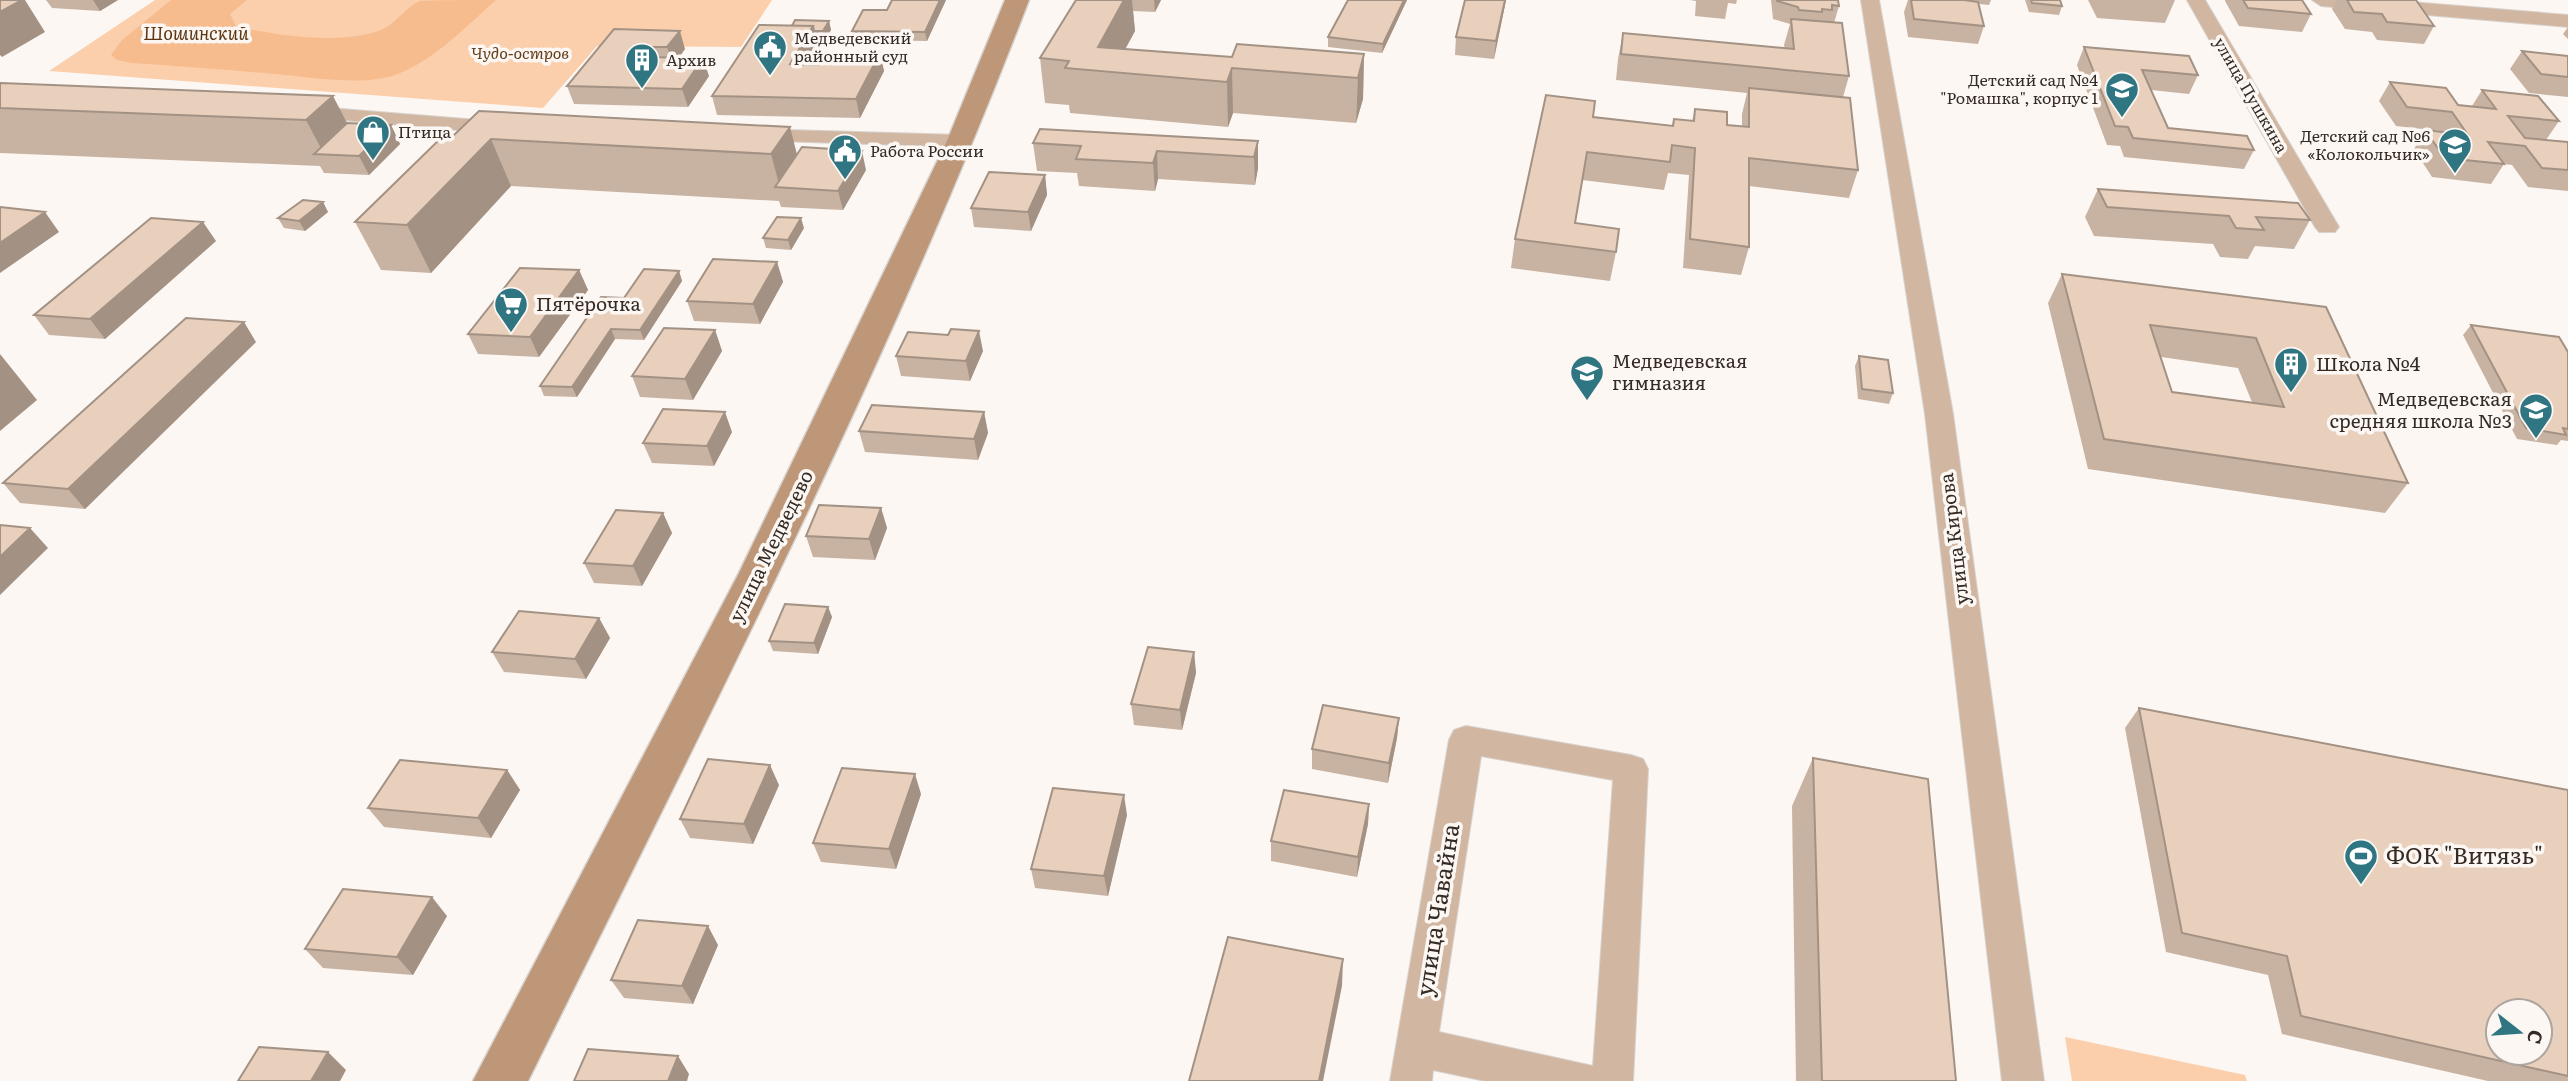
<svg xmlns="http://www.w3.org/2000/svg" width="2568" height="1081" font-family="Literata,serif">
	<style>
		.green { fill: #fccfac }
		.water { fill: #f7bc8d }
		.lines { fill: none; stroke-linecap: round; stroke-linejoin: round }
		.street-casing { stroke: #d8d2ce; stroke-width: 2 }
		.secondary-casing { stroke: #d8d2ce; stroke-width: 3 }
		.street { fill: #d1b7a2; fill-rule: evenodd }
		.secondary { fill: #bd9778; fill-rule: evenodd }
		.wall { fill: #c8b3a3; fill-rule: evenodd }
		.shaded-wall { fill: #a39284 }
		.building { fill: #e9d0bd; stroke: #a39284; stroke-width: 2; fill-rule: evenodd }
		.labels { text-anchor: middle; stroke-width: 7; stroke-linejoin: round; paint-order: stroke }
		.far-poi-label { font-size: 16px; fill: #352b24; stroke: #fcf7f3; text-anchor: start }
		.far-park-label { font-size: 16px; font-style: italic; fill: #643d1a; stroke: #fcf7f3 }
		.far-street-label { font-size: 16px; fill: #352b24; stroke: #fcf7f3 }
		.far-water-label { font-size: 18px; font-style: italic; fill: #5d3714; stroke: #fcf7f3 }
		.poi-label { font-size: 19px; fill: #352b24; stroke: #fcf7f3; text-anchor: start }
		.street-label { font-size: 19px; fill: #352b24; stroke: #fcf7f3 }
		.near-poi-label { font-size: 23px; fill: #352b24; stroke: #fcf7f3; text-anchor: start }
		.near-street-label { font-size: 23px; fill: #352b24; stroke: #fcf7f3 }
	</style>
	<rect width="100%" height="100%" fill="#fcf7f3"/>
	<path class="green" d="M155 0H772L741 47 597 46 543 108 49 71Z
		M2065 1037 2245 1075 2247 1081H2072Z"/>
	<path class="water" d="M171 0H247L230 14 236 26C275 36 342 45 381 30 396 24 405 7 420 1 431 0 481 0 496 0 466 27 435 59 398 74 365 87 310 77 275 74 227 70 179 66 131 63L117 60 111 55 122 40Z"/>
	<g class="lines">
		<g class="street-casing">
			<path id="street" d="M1861 0H1879L1953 414 2044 1081H2002L1925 414Z
				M2187 0H2205L2339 227 2335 232H2319L2315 227Z
				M2312 0H2387L2568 15V27L2321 6Z
				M304 106 503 122 514 128 503 134 297 116 294 112Z
				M752 129 961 135 972 141 961 147 744 140 741 135 744 130Z
				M1466 726 1631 755 1643 759 1648 769 1633 1081H1485L1433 1070 1432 1081H1390L1449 740 1454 730ZM1481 756 1613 780 1593 1066 1439 1032Z"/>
		</g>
		<g class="secondary-casing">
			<path id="secondary" d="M1005 0H1029C887 371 704 725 528 1081H473L739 573 947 141Z"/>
		</g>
		<use href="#street" class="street"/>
		<use href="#secondary" class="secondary"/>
	</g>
	<path class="wall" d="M46 0H118L100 11 52 8Z
		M892 0H946L927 41 854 40 852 31 887 10Z
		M1076 0H1161L1155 12 1133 11 1135 31 1125 49 1232 57 1364 54 1363 99 1356 123 1233 113 1228 127 1070 113 1069 105 1045 103 1040 58Z
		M1407 0 1382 53 1328 47V37Z
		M1465 0H1506L1494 59 1455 55 1456 37Z
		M1690 0H1737L1736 4 1728 3 1725 19 1695 16 1696 1Z
		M1771 0H1838L1839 6 1834 23 1849 76 1843 97 1858 170 1849 198 1749 186V247L1741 275 1683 268 1689 175 1668 173 1664 190 1582 180 1575 223 1616 252 1610 281 1511 268 1515 239 1593 117 1672 126 1674 119 1692 121 1695 109 1727 125 1742 126V114L1747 93 1616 80 1618 59 1623 33 1785 49 1784 45 1790 24 1773 19Z
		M1908 0H1991L1989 5 1979 4 1984 26 1978 44 1908 37 1904 12Z
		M2025 0H2060L2062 6 2059 15 2029 12Z
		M2088 0H2175L2165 23 2097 18Z
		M2225 0H2302L2311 14 2302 32 2239 26 2225 1Z
		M2337 0H2416L2434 26 2424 44 2377 40 2372 32 2345 29 2332 9Z
		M829 21 831 30 825 40H817L818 44 806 65H819L880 53 884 71 860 118 717 115 712 96 792 26Z
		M2568 27V39L2563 34Z
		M614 29 685 49 679 58 709 76 688 107 574 104 567 86Z
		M2084 47 2198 75 2189 94 2151 90 2168 128 2254 150 2244 169 2124 157 2120 146 2107 145 2077 65Z
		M2522 51 2568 56V97L2529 93 2510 69Z
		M2390 82 2458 105 2472 106 2482 90 2559 121 2546 140 2568 142V191L2528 187 2512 165 2504 164 2491 184 2432 177 2414 149 2425 130 2441 132 2440 131 2396 126 2379 101Z
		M0 83 347 123 391 125 400 144 369 175 324 173 320 166 0 153Z
		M443 136 797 154 866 170 843 210 781 207 779 201 511 186 431 273 381 270 355 222Z
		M1258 141V168L1255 185 1158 179 1155 191 1079 186 1077 173 1037 171 1033 143Z
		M1045 175 1047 195 1031 231 974 227 971 208Z
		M2098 189 2310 220 2294 249 2255 246 2248 259 2220 257 2213 244 2094 236 2085 217Z
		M323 202 328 212 305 231 284 228 278 218Z
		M804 228 791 250 766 248 763 238Z
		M216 241 105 339 49 335 34 315Z
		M777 262 783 282 760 324 694 321 687 301Z
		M579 270 588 290 539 357 478 354 468 334Z
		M679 271 682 281 644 340 615 339 577 397 544 396 540 386 624 298Z
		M2062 274 2326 307 2408 483 2385 513 2088 469 2048 303ZM2161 357 2238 368 2252 402 2172 392Z
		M2471 325 2568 352V441L2561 440 2557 445 2517 439 2463 335Z
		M715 330 722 351 693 400 640 397 632 376Z
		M256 342 85 509 20 503 3 483Z
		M983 351 970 381 901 376 896 356Z
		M1859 356 1893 393 1889 404 1858 399 1855 366Z
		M984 412 988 433 978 460 865 452 859 431Z
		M732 432 714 466 652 463 643 443Z
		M881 508 887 528 875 560 813 557 806 536Z
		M663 513 672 533 642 586 594 583 584 563Z
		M828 607 832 617 818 654 773 651 769 641Z
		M599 618 610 638 586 679 504 672 492 652Z
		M1194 652 1196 673 1182 730 1134 725 1131 704Z
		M2139 708 2568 790V1081H2488L2282 1034 2268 975 2166 952 2125 728Z
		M1399 718 1397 738 1388 783 1312 769V749Z
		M1813 758 1956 1081H1796L1792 806Z
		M507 770 520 790 491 838 384 827 368 808Z
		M779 785 753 844 690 838 680 819Z
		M921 794 896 869 821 862 813 843Z
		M1369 804 1368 824 1357 877 1271 861V841Z
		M1127 815 1108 896 1035 888 1031 869Z
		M447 916 413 975 323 968 305 949Z
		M718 945 693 1004 624 998 611 980Z"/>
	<path class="shaded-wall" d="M22 0H25L45 32 2 57 0 55V12Z
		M93 0H118L100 11Z
		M940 0H946L927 41 925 32Z
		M1124 0H1132L1135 31 1113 72 1098 47Z
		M1154 0H1161L1155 12Z
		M1404 0H1407L1382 53 1383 44Z
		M1505 0H1506L1494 59 1496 41Z
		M829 21 831 30 825 40 823 31Z
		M813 26 818 44 795 83 790 64Z
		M680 31 685 49 673 65 667 47Z
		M645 47 651 65 637 57Z
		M880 53 884 71 860 118 856 99Z
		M1364 54 1363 99 1356 123 1358 78Z
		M703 58 709 76 688 107 682 89Z
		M1232 68 1233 113 1228 127 1227 82Z
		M333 96 357 142 324 154 306 120Z
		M391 125 400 144 369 175 359 156Z
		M790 127 802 174 780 188 771 154Z
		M491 139 511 186 431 273 407 225Z
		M1258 141V168L1255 185 1254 157Z
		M862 151 866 170 843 210 838 191Z
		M1157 151 1158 179 1155 191 1153 163Z
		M1045 175 1047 195 1031 231 1028 212Z
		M323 202 328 212 305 231 299 221Z
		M45 212 59 232 0 273V243Z
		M801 218 804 228 791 250 788 240Z
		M203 222 216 241 105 339 90 319Z
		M777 262 783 282 760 324 753 304Z
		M579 270 588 290 539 357 530 337Z
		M679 271 682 281 644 340 640 330Z
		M244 322 256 342 85 509 68 489Z
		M611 329 615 339 577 397 572 387Z
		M715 330 722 351 693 400 685 379Z
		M979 331 983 351 970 381 966 361Z
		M0 354 37 400 0 431Z
		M725 412 732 432 714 466 707 446Z
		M984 412 988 433 978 460 974 439Z
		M881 508 887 528 875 560 869 539Z
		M663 513 672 533 642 586 633 566Z
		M30 528 48 548 0 595V557Z
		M828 607 832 617 818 654 814 643Z
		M599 618 610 638 586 679 575 659Z
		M1194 652 1196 673 1182 730 1180 710Z
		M1399 718 1397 738 1388 783 1389 763Z
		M770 765 779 785 753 844 744 824Z
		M507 770 520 790 491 838 478 818Z
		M915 774 921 794 896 869 889 849Z
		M1124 795 1127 815 1108 896 1104 876Z
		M1369 804 1368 824 1357 877 1358 857Z
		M432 897 447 916 413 975 397 957Z
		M708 926 718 945 693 1004 682 986Z
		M1343 959 1342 986 1323 1081H1319Z
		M328 1052 346 1070 340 1081H311Z
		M678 1056 689 1074 687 1081H668Z"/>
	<path class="building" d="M0 0H22L0 12Z
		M892 0H940L925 32 852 31 863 10H887Z
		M1076 0H1124L1098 47 1232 57 1237 44 1364 54 1358 78 1232 68 1227 82 1065 68 1069 61 1040 58Z
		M1348 0H1404L1383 44 1328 37Z
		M1465 0H1505L1496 41 1456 37Z
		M1777 0H1838L1839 6 1832 5V10L1822 9V12L1799 10 1798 7 1777 1Z
		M1911 0H1964L1978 2 1984 26 1914 19Z
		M2031 0H2060L2062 6 2032 3Z
		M2243 0H2302L2311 14 2248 8Z
		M2347 0H2416L2434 26 2387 22 2382 14 2354 12Z
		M1791 19 1842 23 1849 76 1621 54 1623 33 1794 49Z
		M795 20 829 21 823 31H814L813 26H792Z
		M759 25 813 26 790 64 819 65 826 52 880 53 856 99 712 96Z
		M614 29 680 31 667 47H645L637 57 703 58 682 89 567 86Z
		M2084 47 2189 56 2198 75 2142 70 2168 128 2247 136 2254 150 2133 138 2128 127 2115 126Z
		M2522 51 2568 56V77L2541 74Z
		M2390 82 2446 88 2458 105 2496 109 2482 90 2538 96 2559 121 2508 116 2525 138 2568 142V170L2542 168 2525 146 2488 142 2504 164 2445 158 2425 130 2468 135 2452 112 2407 107Z
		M0 83H1L333 96 306 120 0 108Z
		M1749 88 1850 98 1858 170 1749 158V247L1690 239 1695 148 1672 145 1670 162 1587 152 1575 223 1619 229 1616 252 1515 239 1546 95 1595 101 1593 117 1673 126 1674 119 1694 121 1695 109 1727 112V125L1749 127Z
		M479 111 790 127 771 154 491 139 407 225 355 222 443 136 452 137Z
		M347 123 391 125 359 156 314 154Z
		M1040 129 1258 141 1254 157 1157 151 1153 163 1076 159 1081 146 1033 143Z
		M802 147 862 151 838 191 775 187Z
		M989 172 1045 175 1028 212 971 208Z
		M2098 189 2298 203 2310 220 2256 217 2264 230 2236 228 2229 216 2107 207Z
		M303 200 323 202 299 221 278 218Z
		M0 207 45 212 0 243Z
		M777 217 801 218 788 240 763 238Z
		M151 218 203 222 90 319 34 315Z
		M713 259 777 262 753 304 687 301Z
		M520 268 579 270 530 337 468 334Z
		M644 269 679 271 640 330 611 329 572 387 540 386 601 297 624 298Z
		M2062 274 2326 307 2408 483 2104 439ZM2150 325 2256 338 2284 407 2172 392Z
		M186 318 244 322 68 489 3 483Z
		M2471 325 2559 337 2568 352V429L2563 428 2566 435 2526 428Z
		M664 328 715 330 685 379 632 376Z
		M951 329 979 331 966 361 896 356 908 332 948 335Z
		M1859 356 1888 360 1893 393 1862 389Z
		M872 405 984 412 974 439 859 431Z
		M663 409 725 412 707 446 643 443Z
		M819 505 881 508 869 539 806 536Z
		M616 510 663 513 633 566 584 563Z
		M0 525 30 528 0 557Z
		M785 604 828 607 814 643 769 641Z
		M519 611 599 618 575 659 492 652Z
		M1148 647 1194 652 1180 710 1131 704Z
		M1323 705 1399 718 1389 763 1312 749Z
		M2139 708 2568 790V1076L2301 1016 2287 956 2182 933ZM2498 1011H2540V1053H2498Z
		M1813 758 1928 779 1956 1081H1822Z
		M708 759 770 765 744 824 680 819Z
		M400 760 507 770 478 818 368 808Z
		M842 768 915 774 889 849 813 843Z
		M1053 788 1124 795 1104 876 1031 869Z
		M1284 790 1369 804 1358 857 1271 841Z
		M343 889 432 897 397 957 305 949Z
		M638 920 708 926 682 986 611 980Z
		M1228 937 1343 959 1319 1081H1189Z
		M259 1047 328 1052 311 1081H238Z
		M588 1049 678 1056 668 1081H574Z"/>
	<defs>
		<g id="civic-pin" transform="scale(1.75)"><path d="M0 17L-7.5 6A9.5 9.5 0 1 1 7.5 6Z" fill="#2f7682" stroke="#fcf7f3"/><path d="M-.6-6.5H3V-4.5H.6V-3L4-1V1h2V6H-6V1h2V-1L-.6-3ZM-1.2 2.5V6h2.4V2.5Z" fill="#fff"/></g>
		<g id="building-pin" transform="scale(1.75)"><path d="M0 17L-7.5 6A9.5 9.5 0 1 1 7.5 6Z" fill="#2f7682" stroke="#fcf7f3"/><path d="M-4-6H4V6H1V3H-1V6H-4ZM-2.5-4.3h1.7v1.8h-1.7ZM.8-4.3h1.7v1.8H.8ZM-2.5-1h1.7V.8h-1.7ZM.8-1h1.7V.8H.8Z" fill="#fff"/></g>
		<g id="school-pin" transform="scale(1.75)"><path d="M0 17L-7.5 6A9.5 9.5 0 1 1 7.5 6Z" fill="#2f7682" stroke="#fcf7f3"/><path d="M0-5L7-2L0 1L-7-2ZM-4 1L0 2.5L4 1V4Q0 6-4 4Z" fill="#fff"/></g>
		<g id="shop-pin" transform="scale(1.75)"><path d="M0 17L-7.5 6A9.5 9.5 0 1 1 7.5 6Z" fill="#2f7682" stroke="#fcf7f3"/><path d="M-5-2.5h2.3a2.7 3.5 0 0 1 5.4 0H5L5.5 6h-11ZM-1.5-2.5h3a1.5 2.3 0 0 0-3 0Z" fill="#fff"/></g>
		<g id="supermarket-pin" transform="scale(1.75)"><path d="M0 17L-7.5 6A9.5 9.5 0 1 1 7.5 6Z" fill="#2f7682" stroke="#fcf7f3"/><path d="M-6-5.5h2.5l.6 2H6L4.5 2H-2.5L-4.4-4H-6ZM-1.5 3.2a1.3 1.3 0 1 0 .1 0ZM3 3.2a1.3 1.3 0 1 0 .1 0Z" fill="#fff"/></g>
		<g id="stadium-pin" transform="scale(1.75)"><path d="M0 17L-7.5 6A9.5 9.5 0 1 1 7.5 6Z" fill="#2f7682" stroke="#fcf7f3"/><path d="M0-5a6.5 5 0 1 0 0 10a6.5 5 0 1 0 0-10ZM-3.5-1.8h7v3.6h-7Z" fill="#fff"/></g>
	</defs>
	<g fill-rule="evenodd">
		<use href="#civic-pin" x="770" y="47"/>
		<use href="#building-pin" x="642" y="60"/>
		<use href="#school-pin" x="2122" y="89"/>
		<use href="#shop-pin" x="373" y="132"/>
		<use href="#school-pin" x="2455" y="145"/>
		<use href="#civic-pin" x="845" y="151"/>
		<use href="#supermarket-pin" x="511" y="304"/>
		<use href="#building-pin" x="2291" y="364"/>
		<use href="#school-pin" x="1587" y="372"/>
		<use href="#school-pin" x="2536" y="410"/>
		<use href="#stadium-pin" x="2361" y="856"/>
	</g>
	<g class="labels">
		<g class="far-poi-label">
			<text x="794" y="44">Медведевский<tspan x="794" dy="18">районный суд</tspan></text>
			<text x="666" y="66">Архив</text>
			<text x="2098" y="86" text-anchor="end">Детский сад №4<tspan x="2098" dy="18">"Ромашка", корпус 1</tspan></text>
			<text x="398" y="138">Птица</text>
			<text x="2430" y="142" text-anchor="end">Детский сад №6<tspan x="2430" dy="18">«Колокольчик»</tspan></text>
			<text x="870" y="157">Работа России</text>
		</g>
		<g class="far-park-label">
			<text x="520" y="59">Чудо-остров</text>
		</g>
		<g class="far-street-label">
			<text transform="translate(2251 95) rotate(60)" y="6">улица Пушкина</text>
		</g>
		<g class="far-water-label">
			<text x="196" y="40">Шошинский</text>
		</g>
		<g class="poi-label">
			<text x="536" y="311">Пятёрочка</text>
			<text x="1612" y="368">Медведевская<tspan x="1612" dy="22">гимназия</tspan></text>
			<text x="2316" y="371">Школа №4</text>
			<text x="2512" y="406" text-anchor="end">Медведевская<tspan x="2512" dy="22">средняя школа №3</tspan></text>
		</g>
		<g class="street-label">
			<text transform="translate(1954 539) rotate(-97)" y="7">улица Кирова</text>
			<text transform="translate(771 546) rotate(-64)" y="7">улица Медведево</text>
		</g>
		<g class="near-poi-label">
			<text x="2386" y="864">ФОК "Витязь"</text>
		</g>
		<g class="near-street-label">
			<text transform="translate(1438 910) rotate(-81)" y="8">улица Чавайна</text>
		</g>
	</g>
	<g transform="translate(2519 1032) rotate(107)"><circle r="33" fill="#fcf7f3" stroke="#aca5a0" stroke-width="2"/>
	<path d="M0-5L12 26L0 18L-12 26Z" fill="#2f7682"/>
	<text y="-10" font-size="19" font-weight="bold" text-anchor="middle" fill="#352b24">С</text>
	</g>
</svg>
